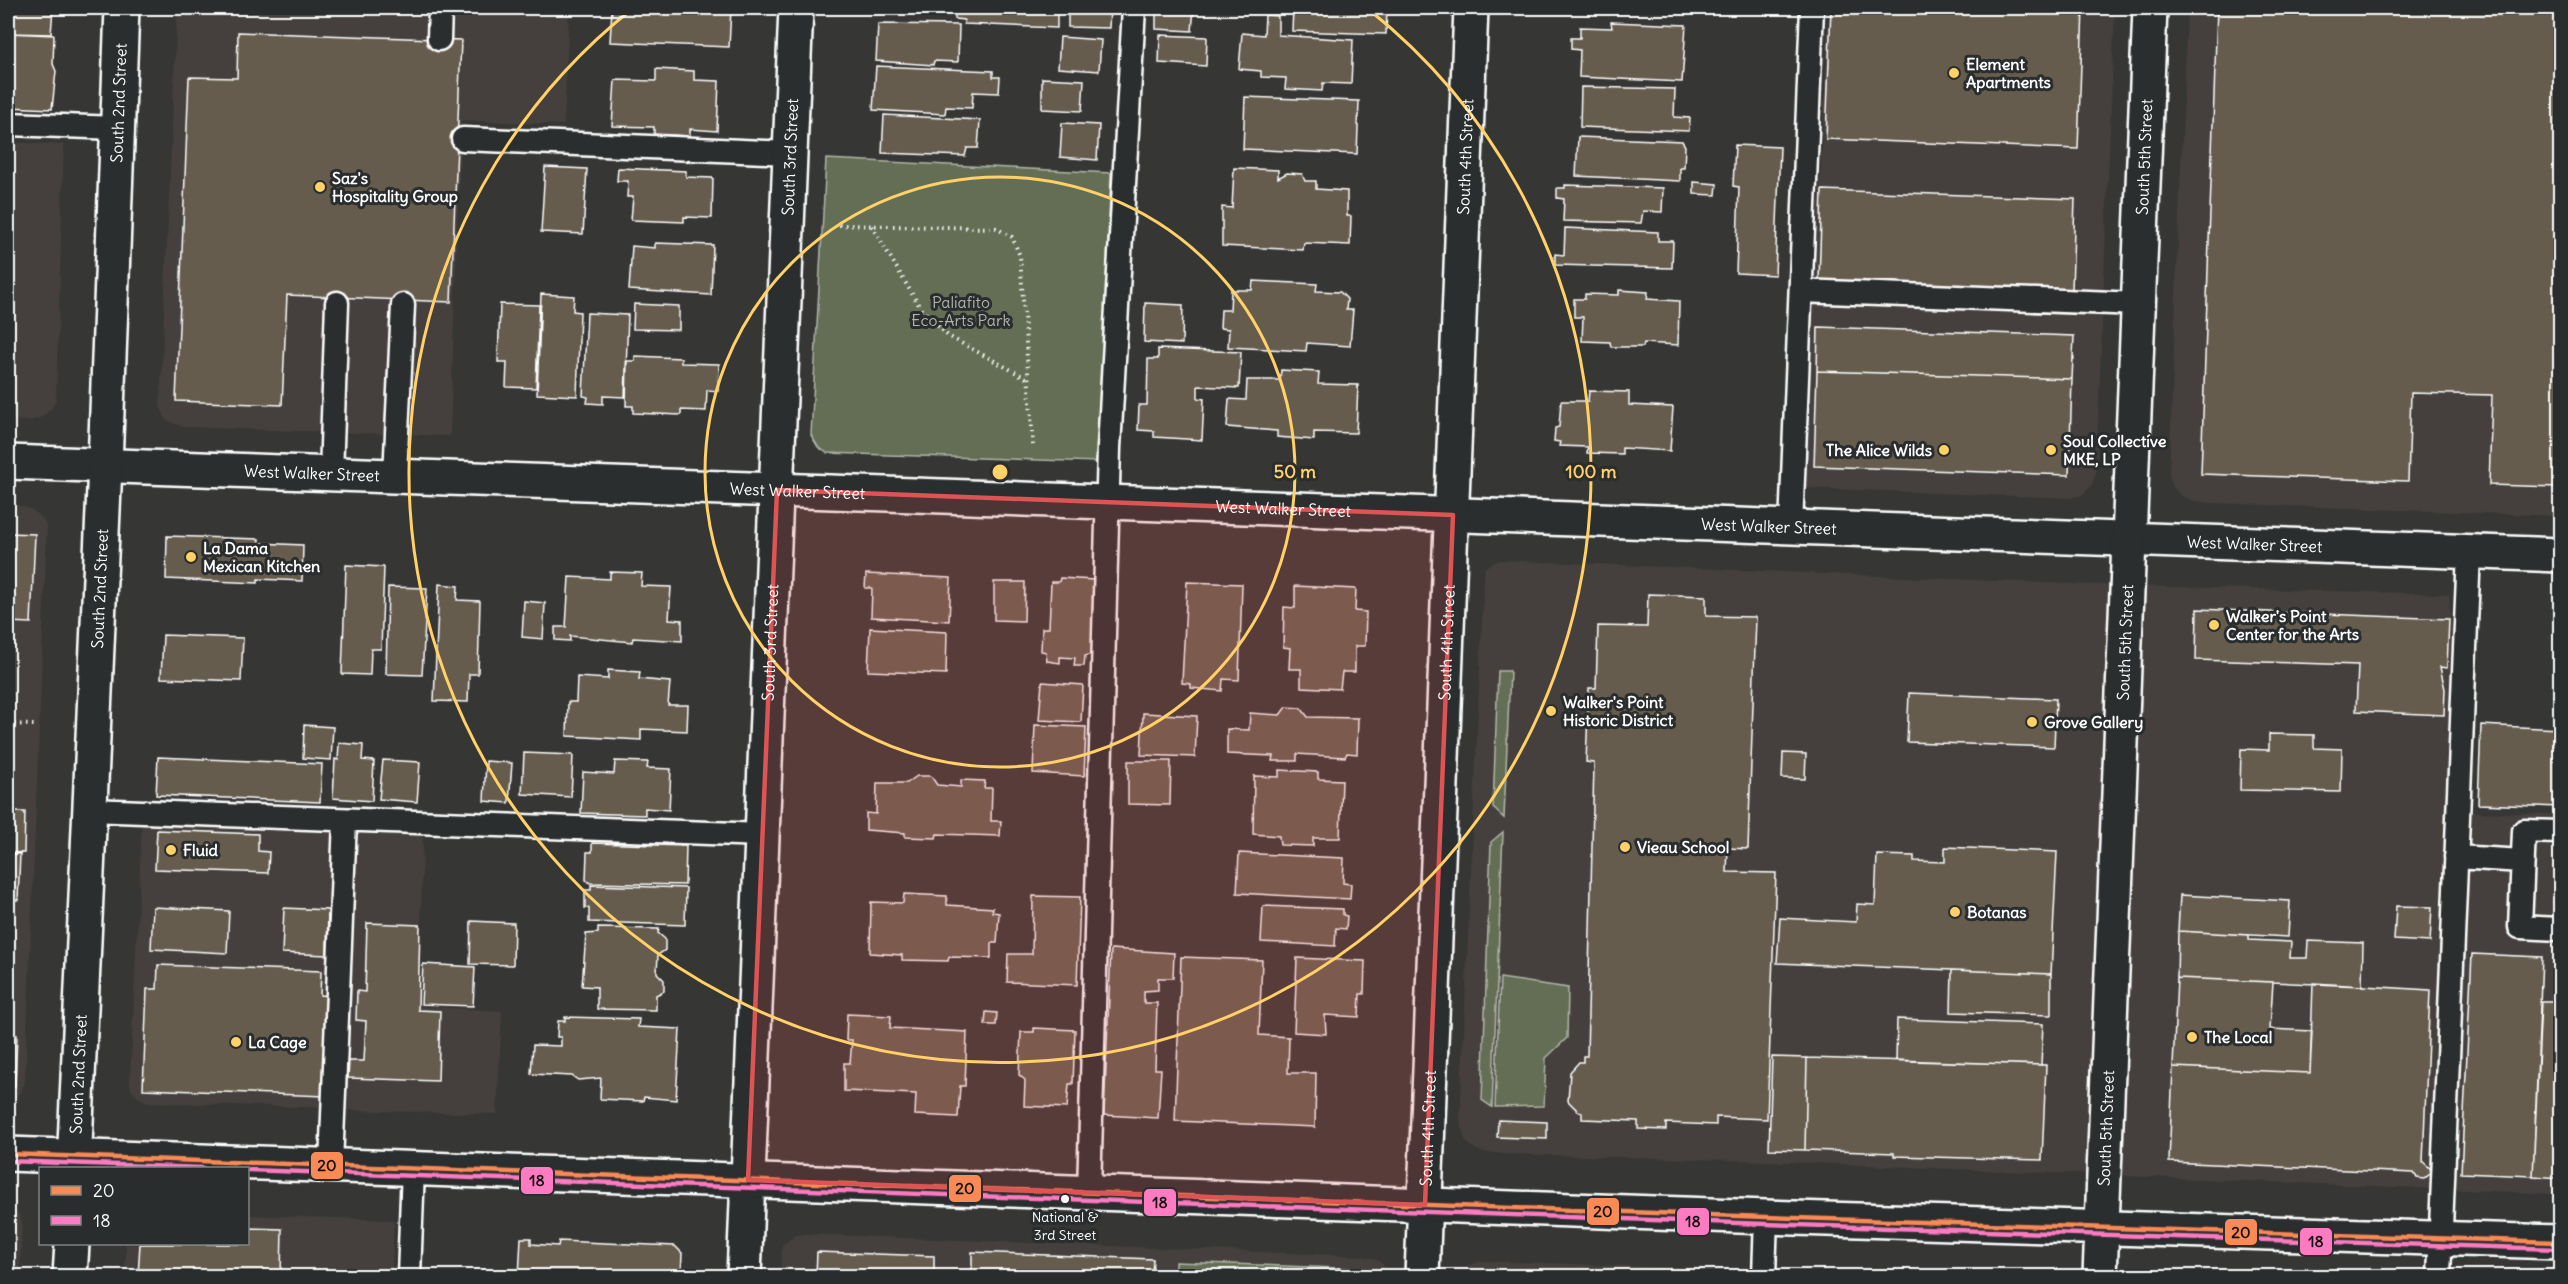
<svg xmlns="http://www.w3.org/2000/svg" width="2568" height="1284" font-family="Delius,sans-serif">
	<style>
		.built { fill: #44413c }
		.green { fill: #646e55; stroke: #b2b6aa; stroke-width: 1.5 }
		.building { fill: #655c4d; stroke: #fff; stroke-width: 1.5 }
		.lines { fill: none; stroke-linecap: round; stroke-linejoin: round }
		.lane-casing { stroke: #fff; stroke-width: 27 }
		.street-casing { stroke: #fff; stroke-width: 38 }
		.secondary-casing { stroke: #fff; stroke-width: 38 }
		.path { stroke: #fff; stroke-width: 4; stroke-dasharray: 1.5 4.5; stroke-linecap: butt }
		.lane { stroke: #2a2d2e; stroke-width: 22 }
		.street { stroke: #2a2d2e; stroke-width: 33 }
		.secondary { stroke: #2a2d2e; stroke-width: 33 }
		.bus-1-casing { stroke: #2a2d2e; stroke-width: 9 }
		.bus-2-casing { stroke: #2a2d2e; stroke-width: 9 }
		.bus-1 { stroke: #f98a56; stroke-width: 4.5 }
		.bus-2 { stroke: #fe7ac1; stroke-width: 4.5 }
		.marked { fill: #de5353; fill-opacity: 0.2; stroke: #de5353; stroke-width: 4.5; stroke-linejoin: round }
		.ring { fill: none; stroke: #ffd166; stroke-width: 3 }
		.poi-dot { fill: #ffd166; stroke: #2a2d2e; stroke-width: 2 }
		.bus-dot { fill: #fff; stroke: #2a2d2e; stroke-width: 2 }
		.labels { text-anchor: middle; stroke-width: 6; stroke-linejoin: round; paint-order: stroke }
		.bus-label { font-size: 14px; fill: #fff; stroke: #2a2d2e }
		.poi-label { font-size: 16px; font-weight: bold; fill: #fff; stroke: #2a2d2e; text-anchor: start }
		.street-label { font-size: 16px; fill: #fff; stroke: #2a2d2e }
		.park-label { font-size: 16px; fill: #b2b6aa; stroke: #2a2d2e }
		.centre { fill: #ffd166; stroke: #2a2d2e; stroke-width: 3 }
		.ring-label { font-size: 18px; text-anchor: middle; font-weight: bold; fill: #ffd166; stroke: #2a2d2e; stroke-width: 6; stroke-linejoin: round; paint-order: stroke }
		.line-badge { stroke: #2a2d2e; stroke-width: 2 }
		.pale-badge-label { font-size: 16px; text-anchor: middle; font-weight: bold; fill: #111 }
	</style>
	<rect width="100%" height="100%" fill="#363634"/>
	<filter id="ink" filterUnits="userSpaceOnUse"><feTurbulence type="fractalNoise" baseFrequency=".0167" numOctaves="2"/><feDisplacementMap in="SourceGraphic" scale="12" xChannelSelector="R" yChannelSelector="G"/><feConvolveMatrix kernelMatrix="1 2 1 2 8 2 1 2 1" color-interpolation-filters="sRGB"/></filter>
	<g filter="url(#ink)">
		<path class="built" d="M177 8H569L564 125 461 120 450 436 183 427 166 420 160 406Z
			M1829 8H2115L2096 474 2091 486 2082 495 2070 498 1804 488Z
			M2187 8H2560V516L2214 503 2194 501 2181 496 2173 487 2169 475Z
			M8 142 64 145 56 400 51 409 42 417 30 421 8 420Z
			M8 505 22 506 34 511 44 520 47 528 25 1083 17 1097 11 1099H8Z
			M1499 560 2095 585 2449 594 2467 812 2560 814V1194L1767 1161 1507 1154 1481 1152 1472 1147 1465 1140 1460 1120 1484 576 1485 567Z
			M142 822 336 830 325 1108 148 1102 138 1097 131 1090 130 1081Z
			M353 832 423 835 419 1006 502 1011 497 1114 342 1110Z
			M8 1206 19 1214 22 1223 20 1276H8Z
			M248 1215 394 1220 392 1276H125L126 1244H248Z
			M807 1234 1362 1256 1373 1258 1382 1263 1390 1276H780L782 1245 796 1235Z
			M1482 1261 1749 1270V1276H1459L1468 1265Z
			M1774 1271 1914 1276H1774Z"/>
		<path class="green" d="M826 159 1111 173 1098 462 827 453 818 447 811 435Z
			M1498 671H1510L1504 818 1493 808Z
			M1503 832 1492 1107 1482 1100 1491 842Z
			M1500 978 1568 988 1567 1038 1546 1058 1544 1106 1495 1107Z
			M1175 1262 1338 1268 1337 1276H1175Z"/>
		<path class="building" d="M8 8H53L51 34 8 33Z
			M612 8H731L729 47 610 42Z
			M955 8H1057V28L964 24V20L955 19Z
			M1068 8H1110L1109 28 1068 27Z
			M1156 8H1194L1192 31 1156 29Z
			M1293 8H1387L1386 34 1292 31Z
			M1742 8H1779V13L1742 11Z
			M1831 8H2083L2078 149 1826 139Z
			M2217 8H2560V487L2489 485 2492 395 2411 393 2408 481 2201 474Z
			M1265 15 1278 16V35L1353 40 1351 84 1323 83 1322 91 1285 89 1286 78 1261 77V71L1239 69 1242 33 1264 35Z
			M1611 22 1686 25 1682 82 1579 77 1580 50 1571 49V38H1580V27L1612 28Z
			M878 24 959 25 958 62 934 61 933 65 876 61Z
			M238 32 461 40 451 302 287 295 282 405 176 401 189 77 237 78Z
			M8 33 54 35 53 64 56 71 52 109 8 107Z
			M1160 35 1207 37 1206 66 1159 63Z
			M1060 37 1101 40 1099 71 1058 68Z
			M876 66 993 71V77H1000L999 93 973 92 972 108 946 107 945 114 873 110Z
			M656 69 694 71V80L719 81 717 131 690 129V136L654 134V127L612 126 615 80 656 81Z
			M1042 78 1084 80 1082 111 1042 109Z
			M1581 87 1675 89 1674 117 1690 118 1689 131 1580 127Z
			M1245 97 1359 101 1357 154 1243 149Z
			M884 115 980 120 978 148H967L965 156 882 153Z
			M1062 123 1099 125 1097 160 1060 157Z
			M1578 137 1682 141 1685 146 1684 168H1680V181L1576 176Z
			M1735 145 1780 147 1775 275 1736 273 1739 187 1733 186Z
			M545 167 587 169 583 234 541 232Z
			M618 168 686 171V177L713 178 712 218 684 217V222L631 220 633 197H627L628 181H617Z
			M1234 168 1278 170V178L1287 173 1302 174 1305 181H1316V189L1347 191V216H1351L1350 245 1304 243 1303 250 1222 246V207L1232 208Z
			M1694 182 1717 184 1716 195 1694 194Z
			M1565 185 1663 188 1662 212 1643 211 1641 223 1563 221 1564 199 1557 198V188H1565Z
			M1822 190 2075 199 2072 290 1819 281Z
			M1565 228 1658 232V241H1673L1672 268 1555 265V254L1564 255Z
			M655 243 713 245 711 295 629 290 632 246 655 248Z
			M1253 281 1317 284 1316 291 1340 292 1347 299 1346 310H1353L1350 346 1307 343 1306 351 1228 347 1229 329 1220 328 1221 310H1230L1231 290H1252Z
			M1619 290 1648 292 1647 299 1679 301 1678 345 1644 343 1643 347H1611L1610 342 1582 341 1583 317H1574V299H1585V294L1619 295Z
			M541 294 574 296 573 311 580 312 577 396 537 394Z
			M1145 303 1183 305 1182 344 1144 342Z
			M500 304 539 305 536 388 506 387 507 362H498Z
			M634 304 679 306V330L633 329Z
			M587 313 628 315 625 397 603 396V404L587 403 588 397 583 396Z
			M1818 327 2074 336 2072 379 1817 371Z
			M1158 349 1241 352 1239 388 1198 386V398L1204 399 1202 440 1154 437V431L1138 430 1139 405H1147L1148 359H1158Z
			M635 356 681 358V363L719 364 718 391 707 390 706 411 681 410V415L633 413V406H626L627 361H635Z
			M1281 370 1319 372 1318 384 1358 385 1356 433 1314 432V440L1277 437V431L1227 427 1229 399 1246 400 1247 380H1280Z
			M1817 371 2072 379 2069 475 1814 466Z
			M1589 391 1629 392V405L1673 407 1670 451 1622 448V454L1587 453 1588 447 1559 446 1560 442 1554 441 1555 428 1559 427 1561 401H1588Z
			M8 533 35 534 31 623 8 622Z
			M167 536 259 539V543L303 545 302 581 258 579V583L166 579Z
			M346 565 384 567 381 649H371L370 675 342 674Z
			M610 572 642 573 641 586 671 587 669 619 682 620V641L633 638 632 642 570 636V641L555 640V627H566L569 577 610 579Z
			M866 574 951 578 949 621 871 617 872 588H865Z
			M1060 578 1094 580 1092 654 1085 656 1084 666H1074L1075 658 1060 657V663L1047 661 1046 652 1041 651 1042 628H1049L1051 582H1059Z
			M994 582H1025L1024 621 994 620Z
			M1187 582 1242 584 1239 680 1223 679 1222 691 1191 688V684L1182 683Z
			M439 584 458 586 457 600 480 601 478 674H469L468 702 434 701Z
			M1295 586 1356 589 1355 611 1366 612 1365 646H1355V672H1342L1340 689 1301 687V669H1289L1290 648 1283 647 1284 607 1295 608Z
			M388 587 427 588 422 675 386 674Z
			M1648 594 1706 596V616L1756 617 1748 849 1728 848 1727 872 1776 873 1767 1119 1716 1117V1125L1666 1123V1130L1638 1129V1121L1582 1119V1112L1578 1111 1568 1101 1570 1072 1579 1062H1583V1056H1587L1594 763 1586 762 1589 688H1596L1598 626 1647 627Z
			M524 601 545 603 543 639 522 637Z
			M2197 609 2449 619 2447 668 2440 667 2445 689 2444 715 2356 711 2358 665 2196 660Z
			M870 628 947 632 946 674 868 671Z
			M163 635 243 638 241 681 161 678Z
			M608 670 640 672 639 679 670 682 668 705H688L687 731 641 729V740L567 736 568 702H576L577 677 608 679Z
			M1042 682 1083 685 1081 722 1039 720Z
			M1909 693 2056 699 2054 747 1907 742Z
			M1286 707 1301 708 1308 717 1358 718 1357 754 1347 753 1345 757 1297 754V761H1272L1273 756 1227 754V729L1249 730 1250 713 1280 715Z
			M1143 713 1197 716 1195 757 1141 755Z
			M304 725 333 727 331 760 303 758Z
			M1035 725 1086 727 1084 776 1033 773Z
			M2481 725 2560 729V807L2478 804Z
			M2269 734 2314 735V748L2342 749 2341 792 2240 790 2241 749 2269 750Z
			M339 743 363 745 362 760 374 761 372 801 333 798 335 759 338 760Z
			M524 753 573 755 571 797 522 794Z
			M1783 753 1806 754 1805 779 1782 778Z
			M158 757 322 764 320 802 156 795Z
			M383 760 420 762 417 802 379 799Z
			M486 761 512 763 509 803 484 801Z
			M615 761 648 762 647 768 671 769 669 810 645 808V815L581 813 583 772 614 774Z
			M1128 761H1171L1170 805 1128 804Z
			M1279 770 1318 772V779L1342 780 1340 838H1313V846L1280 845 1279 836 1253 834 1254 776 1279 777Z
			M917 776H931L937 785 961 787V780L985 781 984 788H992L991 821H1001L1000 836 937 834 936 838 905 837V833L866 830V813L876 814 877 783H907Z
			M8 812H25L24 853 8 852Z
			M157 830 258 834V851L269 852 268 873 155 869Z
			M592 843 686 846 685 885 590 883 586 880 587 852H592Z
			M1945 847 2057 852 2051 974 1777 963 1780 918 1856 922 1857 904 1875 905 1877 855 1914 856V861L1945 862Z
			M1239 853 1344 858 1343 883 1351 884 1350 899 1237 893Z
			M8 854H20L18 900H8Z
			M591 885 686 888 685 925 589 922V908H585V890H591Z
			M904 894 947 896V905L993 908 992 912 999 913 997 943H991V958L949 957 948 961 902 960V955L870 953 871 902 903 903Z
			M2180 895 2290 901 2288 937 2178 931Z
			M1033 896 1080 897 1077 985 1007 982 1008 954H1032Z
			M1263 906 1343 909V915L1347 916 1346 929 1336 928 1335 946 1261 942Z
			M2396 906 2432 907 2430 942 2394 940Z
			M153 907 229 911 227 953 151 949Z
			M284 908 328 910 327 955 282 953Z
			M471 921 514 923 513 965 470 964Z
			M367 923 420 925 418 1010 440 1011 438 1081 348 1078 349 1061H364L366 1021 356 1020 357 991 365 992Z
			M598 928 659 929 658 933 665 939V950L658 955 657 973 664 980V991L656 995V1010L597 1009V987L582 986 586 934 598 933Z
			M2178 931 2249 935V940L2291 942 2290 958H2307L2308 941 2363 943 2362 986 2177 978Z
			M1111 949 1174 953 1173 978H1158V990L1144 991V1003H1157L1155 1069H1161L1158 1118 1104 1115Z
			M2472 954 2542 957 2533 1176 2461 1173Z
			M1181 957 1262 960 1259 1035 1289 1037 1288 1073H1316L1315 1127 1175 1121Z
			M1297 958 1365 961 1364 994H1360L1359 1017 1325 1015 1326 1034 1294 1032Z
			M423 964 475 967 473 1006 421 1004Z
			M158 965 321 971 320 995 329 996 325 1096 143 1089 147 989H157Z
			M1952 970 2051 974V1015L1951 1012Z
			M2177 978 2273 982 2270 1029 2312 1031 2310 1073 2173 1067Z
			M2313 983 2430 990 2423 1162 2430 1168 2431 1173 2424 1179 2417 1178 2414 1173 2169 1162 2173 1067 2310 1073Z
			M8 992H14L12 1035H17L15 1087H8Z
			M2541 1001H2560V1178L2533 1176Z
			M986 1012 997 1013 996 1025H985Z
			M847 1014 891 1016 890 1028 967 1032 965 1086H960L958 1117 915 1115 916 1094 844 1091V1063H850L852 1040H846Z
			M565 1017 639 1019 638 1027 680 1029 676 1100 644 1097 643 1101 600 1099 601 1078 578 1080 572 1076 531 1074 533 1045 561 1046V1037H557L558 1021H565Z
			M1897 1019 2043 1024 2041 1065 1896 1060Z
			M1034 1028 1075 1030 1073 1084H1069L1067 1108 1024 1106 1025 1080 1019 1075 1021 1032H1034Z
			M1772 1057 1807 1058 1805 1150 1769 1149Z
			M1807 1058 2046 1065 2042 1160 1894 1156V1153L1805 1150Z
			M1498 1120 1547 1122V1139L1497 1137Z
			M248 1228 282 1229 281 1276H138L140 1244H248Z
			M521 1238H531V1244L558 1246 559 1241 675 1246 682 1253 681 1276H519Z
			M817 1252 934 1256V1275L972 1276V1252L1153 1259 1152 1276H816Z
			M1338 1268 1356 1269V1276H1337Z"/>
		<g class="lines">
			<g class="lane-casing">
				<path id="lane" d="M439 39 440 8
					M8 124 118 128
					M463 139 790 153
					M1801 291 2139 304
					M331 474 337 303
					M395 476 403 305
					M1791 527 1812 8
					M90 810 763 835
					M2560 832 2524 831 2520 927 2560 929
					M2456 857 2523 861
					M331 1165 345 820
					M1089 1193 1109 448 1134 8
					M409 1276 413 1168
					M1764 1276 1766 1217
					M2439 1276 2469 552"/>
			</g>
			<g class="street-casing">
				<g id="street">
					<path id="s1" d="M8 462 2560 555"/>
					<path id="s2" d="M744 1276 796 8"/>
					<path id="s3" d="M1422 1276 1471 8"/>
				</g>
			</g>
			<g class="secondary-casing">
				<g id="secondary">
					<path d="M8 1154 1766 1217 2560 1242"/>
					<path id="s4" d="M74 1168 105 465 122 8"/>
					<path d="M70 1276 72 1244"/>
					<path id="s5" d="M2100 1276 2150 8"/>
				</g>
			</g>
			<path class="path" d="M839 225 996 228 1012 237 1020 256 1033 445
				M872 226 921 309 948 336 1028 379
				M2073 358H2079
				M8 724 34 725
				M8 1226 12 1224"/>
			<use href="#lane" class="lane"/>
			<use href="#street" class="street"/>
			<use href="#secondary" class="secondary"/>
			<g class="bus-1-casing">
				<path id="bus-1" d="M8 1154 1766 1217 2560 1242"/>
			</g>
			<g class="bus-2-casing">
				<path id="bus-2" d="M8 1161 203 1168
					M248 1170 1766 1224 2560 1249"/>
			</g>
			<use href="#bus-1" class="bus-1"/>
			<use href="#bus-2" class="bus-2"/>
		</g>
	</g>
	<path class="marked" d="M777 490 1453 515 1425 1205 748 1180Z"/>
	<g class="ring">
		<circle cx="1000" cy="472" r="295"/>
		<path d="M1368 9A591 591 0 1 1 632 9"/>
	</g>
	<g class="poi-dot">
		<circle cx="1954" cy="73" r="6"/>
		<circle cx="320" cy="187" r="6"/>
		<circle cx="1944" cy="450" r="6"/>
		<circle cx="2051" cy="450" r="6"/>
		<circle cx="191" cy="557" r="6"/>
		<circle cx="2214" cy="625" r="6"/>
		<circle cx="1551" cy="711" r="6"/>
		<circle cx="2032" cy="722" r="6"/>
		<circle cx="1625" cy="847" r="6"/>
		<circle cx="171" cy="850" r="6"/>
		<circle cx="1955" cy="912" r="6"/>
		<circle cx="2192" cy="1037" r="6"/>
		<circle cx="236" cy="1042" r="6"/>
	</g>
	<circle class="bus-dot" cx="1065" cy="1199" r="5"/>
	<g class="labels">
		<g class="bus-label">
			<text x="1065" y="1222">National &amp;<tspan x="1065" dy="18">3rd Street</tspan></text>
		</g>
		<g class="poi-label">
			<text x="1966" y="70">Element<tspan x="1966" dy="18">Apartments</tspan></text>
			<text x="332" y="184">Saz's<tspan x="332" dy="18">Hospitality Group</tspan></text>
			<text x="2063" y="447">Soul Collective<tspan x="2063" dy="18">MKE, LP</tspan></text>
			<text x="1932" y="456" text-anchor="end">The Alice Wilds</text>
			<text x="203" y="554">La Dama<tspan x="203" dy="18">Mexican Kitchen</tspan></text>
			<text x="2226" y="622">Walker's Point<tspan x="2226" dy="18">Center for the Arts</tspan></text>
			<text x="1563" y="708">Walker's Point<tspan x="1563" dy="18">Historic District</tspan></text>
			<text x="2044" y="728">Grove Gallery</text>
			<text x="1637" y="853">Vieau School</text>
			<text x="183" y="856">Fluid</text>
			<text x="1967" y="918">Botanas</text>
			<text x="2204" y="1043">The Local</text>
			<text x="248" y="1048">La Cage</text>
		</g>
		<g class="street-label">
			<text dy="6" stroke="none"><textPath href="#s4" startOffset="1066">South 2nd Street</textPath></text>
			<text dy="6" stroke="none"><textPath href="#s2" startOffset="1120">South 3rd Street</textPath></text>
			<text dy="6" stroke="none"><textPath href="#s3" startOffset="1120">South 4th Street</textPath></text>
			<text dy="6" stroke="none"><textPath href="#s5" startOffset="1120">South 5th Street</textPath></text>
			<text dy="6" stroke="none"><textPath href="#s1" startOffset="304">West Walker Street</textPath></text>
			<text dy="6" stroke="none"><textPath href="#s1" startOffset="790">West Walker Street</textPath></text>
			<text dy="6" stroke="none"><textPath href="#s1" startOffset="1276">West Walker Street</textPath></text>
			<text dy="6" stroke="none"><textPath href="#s1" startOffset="1762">West Walker Street</textPath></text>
			<text dy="6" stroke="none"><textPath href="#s1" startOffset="2248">West Walker Street</textPath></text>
			<text dy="6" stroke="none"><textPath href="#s4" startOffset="580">South 2nd Street</textPath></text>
			<text dy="6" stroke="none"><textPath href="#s2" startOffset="634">South 3rd Street</textPath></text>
			<text dy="6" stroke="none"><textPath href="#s3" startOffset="634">South 4th Street</textPath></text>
			<text dy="6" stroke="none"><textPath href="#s5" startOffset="634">South 5th Street</textPath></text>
			<text dy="6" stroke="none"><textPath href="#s4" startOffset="94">South 2nd Street</textPath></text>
			<text dy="6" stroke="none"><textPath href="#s3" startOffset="148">South 4th Street</textPath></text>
			<text dy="6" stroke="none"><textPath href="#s5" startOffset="148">South 5th Street</textPath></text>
		</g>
		<g class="park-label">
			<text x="961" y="308">Paliafito<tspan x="961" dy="18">Eco-Arts Park</tspan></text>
		</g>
	</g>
	<circle cx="1000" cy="472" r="9" class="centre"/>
	<g class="ring-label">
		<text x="1295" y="478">50 m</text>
		<text x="1591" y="478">100 m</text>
	</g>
	<g class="line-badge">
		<rect x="310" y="1151" width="34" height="29" rx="6" fill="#f98a56"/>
		<rect x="520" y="1166" width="34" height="29" rx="6" fill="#fe7ac1"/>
		<rect x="948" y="1174" width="34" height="29" rx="6" fill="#f98a56"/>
		<rect x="1143" y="1188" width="34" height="29" rx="6" fill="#fe7ac1"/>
		<rect x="1586" y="1197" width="34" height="29" rx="6" fill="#f98a56"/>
		<rect x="1676" y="1207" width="34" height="29" rx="6" fill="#fe7ac1"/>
		<rect x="2224" y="1218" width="34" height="28" rx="6" fill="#f98a56"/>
		<rect x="2299" y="1227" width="34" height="29" rx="6" fill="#fe7ac1"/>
	</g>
	<g class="pale-badge-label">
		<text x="327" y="1171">20</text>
		<text x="537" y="1186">18</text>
		<text x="965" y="1194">20</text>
		<text x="1160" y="1208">18</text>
		<text x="1603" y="1217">20</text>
		<text x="1693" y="1227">18</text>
		<text x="2241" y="1238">20</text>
		<text x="2316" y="1247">18</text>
	</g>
	<rect width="2568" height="1284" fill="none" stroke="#2a2d2e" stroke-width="30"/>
	<rect x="15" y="15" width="2538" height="1254" fill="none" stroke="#fff" stroke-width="2" filter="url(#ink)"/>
	<rect x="39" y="1167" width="210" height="78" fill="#2a2d2e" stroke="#7f8182" stroke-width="1.5"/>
	<rect x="51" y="1186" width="30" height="9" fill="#f98a56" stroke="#7f8182" stroke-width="1.5"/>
	<text x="93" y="1197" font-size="18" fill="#ffffff">20</text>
	<rect x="51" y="1216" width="30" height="9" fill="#fe7ac1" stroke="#7f8182" stroke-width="1.5"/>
	<text x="93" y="1227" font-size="18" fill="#ffffff">18</text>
</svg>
